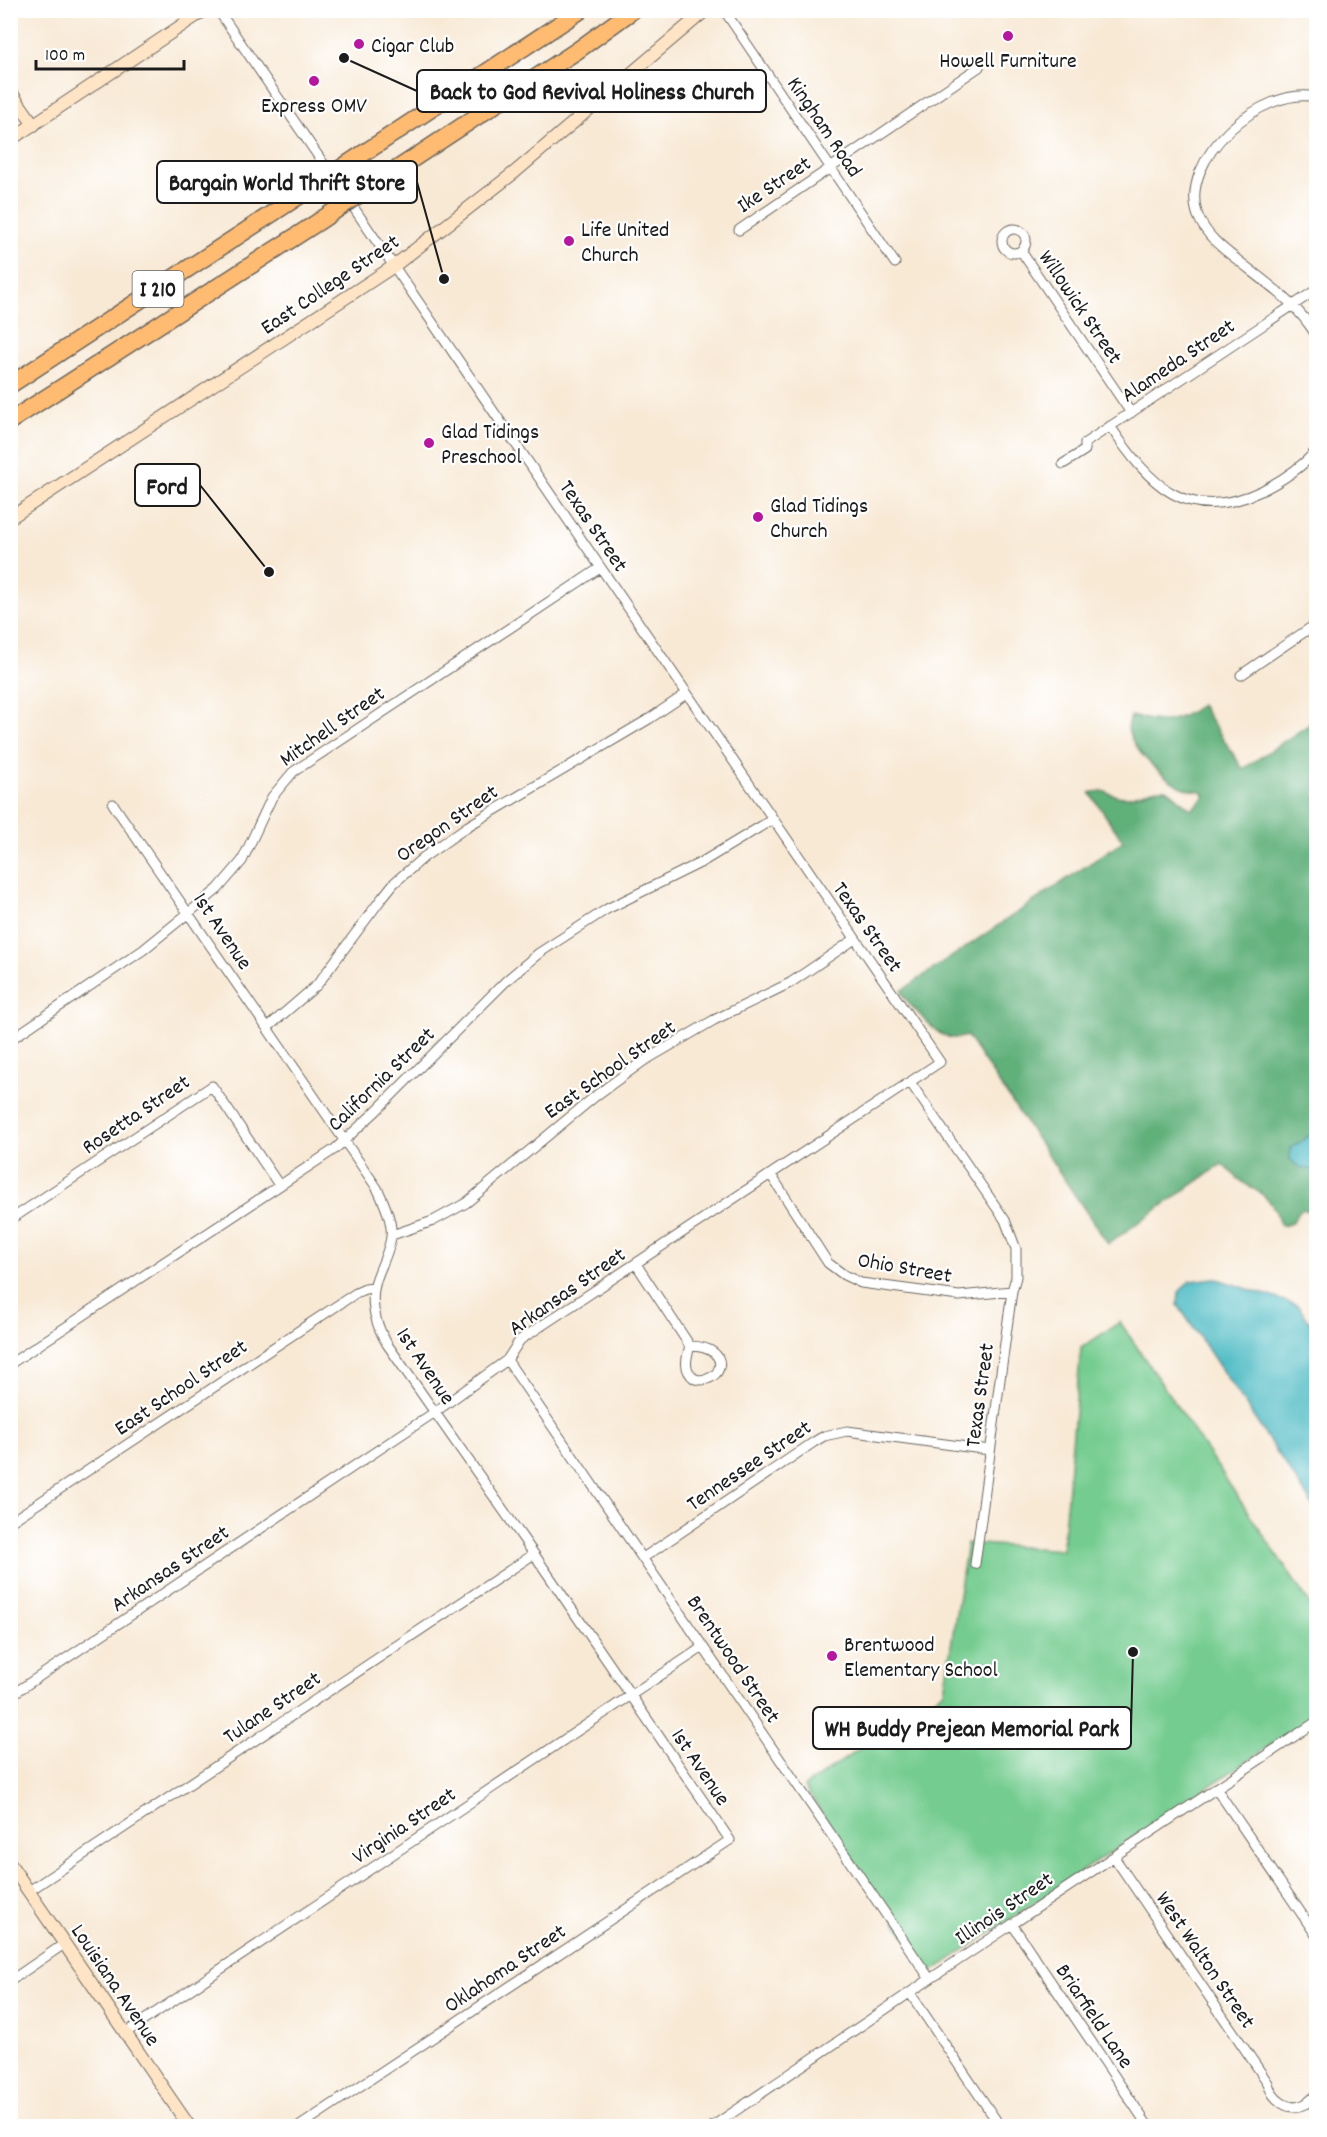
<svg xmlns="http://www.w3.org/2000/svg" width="1327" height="2137" font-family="Dekko,sans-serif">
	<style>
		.green { fill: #75cc90; stroke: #487456; stroke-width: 1.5 }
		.forest { fill: #60b07a; stroke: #3e664b; stroke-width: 1.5 }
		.water { fill: #4cbac3; stroke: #346b70; stroke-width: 1.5 }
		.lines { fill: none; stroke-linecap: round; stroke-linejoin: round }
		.street-casing { stroke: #69645d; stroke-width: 11 }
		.secondary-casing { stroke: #69645d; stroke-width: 14 }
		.highway-casing { stroke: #69645d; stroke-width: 19 }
		.street { stroke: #fff; stroke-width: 9 }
		.secondary { stroke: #ffe4c6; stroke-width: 12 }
		.highway { stroke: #ffbb71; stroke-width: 16 }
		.highway-bridge-casing { stroke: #69645d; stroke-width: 19; stroke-linecap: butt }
		.highway-bridge { stroke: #ffbb71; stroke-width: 16 }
		.poi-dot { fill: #b5179e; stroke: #fff; stroke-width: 2 }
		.labels { text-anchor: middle; stroke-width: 4.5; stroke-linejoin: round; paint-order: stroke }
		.shield { fill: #fff; stroke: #606060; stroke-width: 1.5 }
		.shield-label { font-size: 21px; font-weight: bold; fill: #1c1c1c }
		.poi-label { font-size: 22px; fill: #1c1c1c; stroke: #fff; text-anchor: start }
		.street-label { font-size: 22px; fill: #1c1c1c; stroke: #fff }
		.leader { fill: none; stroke: #1c1c1c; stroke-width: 2 }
		.callout-dot { fill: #1c1c1c; stroke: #fff; stroke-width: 2 }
		.callout { fill: #fff; stroke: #1c1c1c; stroke-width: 2 }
		.callout-label { font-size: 24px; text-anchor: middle; font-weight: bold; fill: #1c1c1c }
	</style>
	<rect width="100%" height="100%" fill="#fff"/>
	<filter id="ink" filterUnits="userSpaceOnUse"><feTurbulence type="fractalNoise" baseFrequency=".0167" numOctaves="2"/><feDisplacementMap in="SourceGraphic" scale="12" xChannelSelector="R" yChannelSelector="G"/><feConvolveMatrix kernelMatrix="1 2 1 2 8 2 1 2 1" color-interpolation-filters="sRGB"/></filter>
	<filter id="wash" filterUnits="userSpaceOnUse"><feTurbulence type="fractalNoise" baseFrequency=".008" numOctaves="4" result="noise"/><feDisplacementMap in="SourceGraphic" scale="24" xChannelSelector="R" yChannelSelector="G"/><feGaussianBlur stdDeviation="1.35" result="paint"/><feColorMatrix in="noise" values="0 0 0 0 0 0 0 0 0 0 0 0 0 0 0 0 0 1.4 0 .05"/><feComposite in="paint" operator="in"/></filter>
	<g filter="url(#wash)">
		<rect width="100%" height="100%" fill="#f8e9d5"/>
		<path class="green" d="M1120 1322 1316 1613V1715L930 1973 804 1787 944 1691 967 1543 1062 1550 1081 1348Z"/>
		<path class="forest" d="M1201 705 1243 769 1316 720V1131L1290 1149 1298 1167 1316 1170V1215L1303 1209 1299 1211C1295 1219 1291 1225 1281 1226 1277 1220 1278 1214 1274 1208 1268 1197 1259 1192 1249 1186 1239 1181 1231 1171 1222 1164L1108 1244 967 1036C945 1043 936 1031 922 1017 914 1008 906 1003 901 991L1123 841 1090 793C1108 787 1111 798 1127 797 1139 796 1153 787 1165 789 1175 792 1182 805 1192 809L1205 796 1202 791C1197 790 1192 791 1188 789 1168 784 1128 748 1128 725 1128 722 1130 719 1131 716 1163 723 1173 725 1201 705Z"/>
		<path class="water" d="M1316 1131V1170L1298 1167 1290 1159V1149Z
			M1214 1278 1297 1305 1316 1330V1510L1178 1305 1179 1292 1190 1281Z"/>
	</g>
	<g filter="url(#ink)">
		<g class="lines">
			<g class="street-casing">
				<path id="street" d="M724 10 895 263
					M1316 97C1263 85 1177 159 1198 216 1207 238 1226 251 1244 265 1271 286 1299 306 1316 335
					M1002 241a12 12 0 1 1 24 0a12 12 0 1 1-24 0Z
					M739 230 979 67
					M1021 251 1131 413
					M1110 426C1149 484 1187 526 1261 491 1281 481 1301 468 1316 451
					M1063 464 1085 450V443L1316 290
					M1241 675 1316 624
					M113 804 377 1188C384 1202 393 1223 391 1237 389 1253 380 1267 376 1281 369 1303 376 1325 387 1344L534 1554 730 1840 300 2126
					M267 1028 317 985 382 898 394 883 424 857 468 826 649 719 686 694
					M10 1040 143 950 218 889 242 861 272 797 293 772 600 568
					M910 1082 1005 1220 1016 1249V1277L1012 1291 975 1564
					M771 1175 828 1263 844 1275 861 1283 959 1296 1012 1291
					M10 1220 212 1086 279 1185
					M392 1235 433 1221 466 1203 598 1094 642 1062 714 1020 790 983 855 939
					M636 1264 690 1346
					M690 1346C735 1347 722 1386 695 1379 683 1370 686 1359 690 1346Z
					M507 1360 930 1979
					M10 1364 335 1149 374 1113 507 980 539 953 607 909 702 862 773 819
					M10 1522 356 1293 365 1289 374 1288
					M643 1558 814 1442 824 1436 847 1431 990 1450
					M10 1696 435 1412 507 1360 520 1340 940 1062 218 10
					M1216 1788 1316 1935
					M1114 1857 1268 2083C1272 2099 1288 2113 1305 2104 1309 2102 1313 2098 1316 2095
					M29 1891 534 1554
					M1012 1924 1148 2126
					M10 1981 64 1944
					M910 1993 1000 2126
					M125 2033 703 1647
					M713 2126 930 1979 1316 1722"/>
			</g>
			<g class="secondary-casing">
				<path id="secondary" d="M10 91 34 125
					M10 140 205 10
					M10 518 394 266 515 172 706 10
					M10 1864 189 2126"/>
			</g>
			<g class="highway-casing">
				<path id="highway" d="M358 157 581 10
					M379 181 578 50 633 10
					M10 385 305 192
					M10 421 318 222"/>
			</g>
			<use href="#street" class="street"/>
			<use href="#secondary" class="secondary"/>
			<use href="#highway" class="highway"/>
			<g class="highway-bridge-casing">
				<path id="highway-bridge" d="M305 192 358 157
					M318 222 379 181"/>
			</g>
			<use href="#highway-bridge" class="highway-bridge"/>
		</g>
	</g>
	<g class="poi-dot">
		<circle cx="1008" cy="36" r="6"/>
		<circle cx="359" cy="44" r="6"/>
		<circle cx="314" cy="81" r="6"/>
		<circle cx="569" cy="241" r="6"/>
		<circle cx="429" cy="443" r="6"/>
		<circle cx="758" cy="517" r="6"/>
		<circle cx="832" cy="1656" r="6"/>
	</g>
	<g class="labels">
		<rect class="shield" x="132.5" y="271" width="51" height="36" rx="4.5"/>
		<g class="shield-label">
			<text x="158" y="296">I 210</text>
		</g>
		<g class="poi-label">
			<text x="371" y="52">Cigar Club</text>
			<text x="1008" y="67" text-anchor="middle">Howell Furniture</text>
			<text x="314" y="112" text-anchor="middle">Express OMV</text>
			<text x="581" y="236">Life United<tspan x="581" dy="25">Church</tspan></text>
			<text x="441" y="438">Glad Tidings<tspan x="441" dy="25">Preschool</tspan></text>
			<text x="770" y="512">Glad Tidings<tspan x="770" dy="25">Church</tspan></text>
			<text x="844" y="1651">Brentwood<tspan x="844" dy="25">Elementary School</tspan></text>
		</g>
		<g class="street-label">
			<text transform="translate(826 126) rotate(56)" y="8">Kingham Road</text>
			<text transform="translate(773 183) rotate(-34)" y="8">Ike Street</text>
			<text transform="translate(329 283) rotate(-34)" y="8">East College Street</text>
			<text transform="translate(1082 306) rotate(56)" y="8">Willowick Street</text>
			<text transform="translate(1177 359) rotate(-34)" y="8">Alameda Street</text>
			<text transform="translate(595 525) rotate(56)" y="8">Texas Street</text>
			<text transform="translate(331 725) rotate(-35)" y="8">Mitchell Street</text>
			<text transform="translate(446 822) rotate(-35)" y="8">Oregon Street</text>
			<text transform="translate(869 926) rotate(55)" y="8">Texas Street</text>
			<text transform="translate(224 930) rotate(56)" y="8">1st Avenue</text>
			<text transform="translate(609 1068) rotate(-35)" y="8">East School Street</text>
			<text transform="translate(380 1078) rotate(-44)" y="8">California Street</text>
			<text transform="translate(135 1113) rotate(-34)" y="8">Rosetta Street</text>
			<text transform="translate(905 1266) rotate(10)" y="8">Ohio Street</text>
			<text transform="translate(566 1290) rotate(-35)" y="8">Arkansas Street</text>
			<text transform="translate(427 1365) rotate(56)" y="8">1st Avenue</text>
			<text transform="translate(180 1386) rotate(-34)" y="8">East School Street</text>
			<text transform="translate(978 1395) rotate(-82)" y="8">Texas Street</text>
			<text transform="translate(748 1464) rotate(-34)" y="8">Tennessee Street</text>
			<text transform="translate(169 1567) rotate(-34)" y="8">Arkansas Street</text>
			<text transform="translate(735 1658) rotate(56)" y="8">Brentwood Street</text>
			<text transform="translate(271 1706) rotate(-34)" y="8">Tulane Street</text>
			<text transform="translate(702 1766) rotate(56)" y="8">1st Avenue</text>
			<text transform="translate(403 1824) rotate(-34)" y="8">Virginia Street</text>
			<text transform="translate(1003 1907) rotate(-34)" y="8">Illinois Street</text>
			<text transform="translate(1207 1959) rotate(56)" y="8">West Walton Street</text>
			<text transform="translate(504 1967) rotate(-34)" y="8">Oklahoma Street</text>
			<text transform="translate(117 1984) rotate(56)" y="8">Louisiana Avenue</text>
			<text transform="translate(1096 2015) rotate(56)" y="8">Briarfield Lane</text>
		</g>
	</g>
	<path class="leader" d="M344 58L417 91M444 279L417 182M269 572L200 485M1133 1652L1131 1728"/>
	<g class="callout-dot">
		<circle cx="344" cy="58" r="6"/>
		<circle cx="444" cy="279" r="6"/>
		<circle cx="269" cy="572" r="6"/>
		<circle cx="1133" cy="1652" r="6"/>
	</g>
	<g class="callout">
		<rect x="417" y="70" width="349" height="42" rx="6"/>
		<rect x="157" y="161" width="260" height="42" rx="6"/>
		<rect x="135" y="464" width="65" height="42" rx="6"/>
		<rect x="813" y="1707" width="318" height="42" rx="6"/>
	</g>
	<g class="callout-label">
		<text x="592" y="99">Back to God Revival Holiness Church</text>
		<text x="287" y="190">Bargain World Thrift Store</text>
		<text x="167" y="494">Ford</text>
		<text x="972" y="1736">WH Buddy Prejean Memorial Park</text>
	</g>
	<rect width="1327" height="2137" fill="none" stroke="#fff" stroke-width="36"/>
	<path d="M36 60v9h148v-9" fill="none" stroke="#1c1c1c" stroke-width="3"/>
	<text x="45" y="60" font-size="18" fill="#1c1c1c" stroke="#ffffff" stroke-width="4.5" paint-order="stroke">100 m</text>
</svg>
